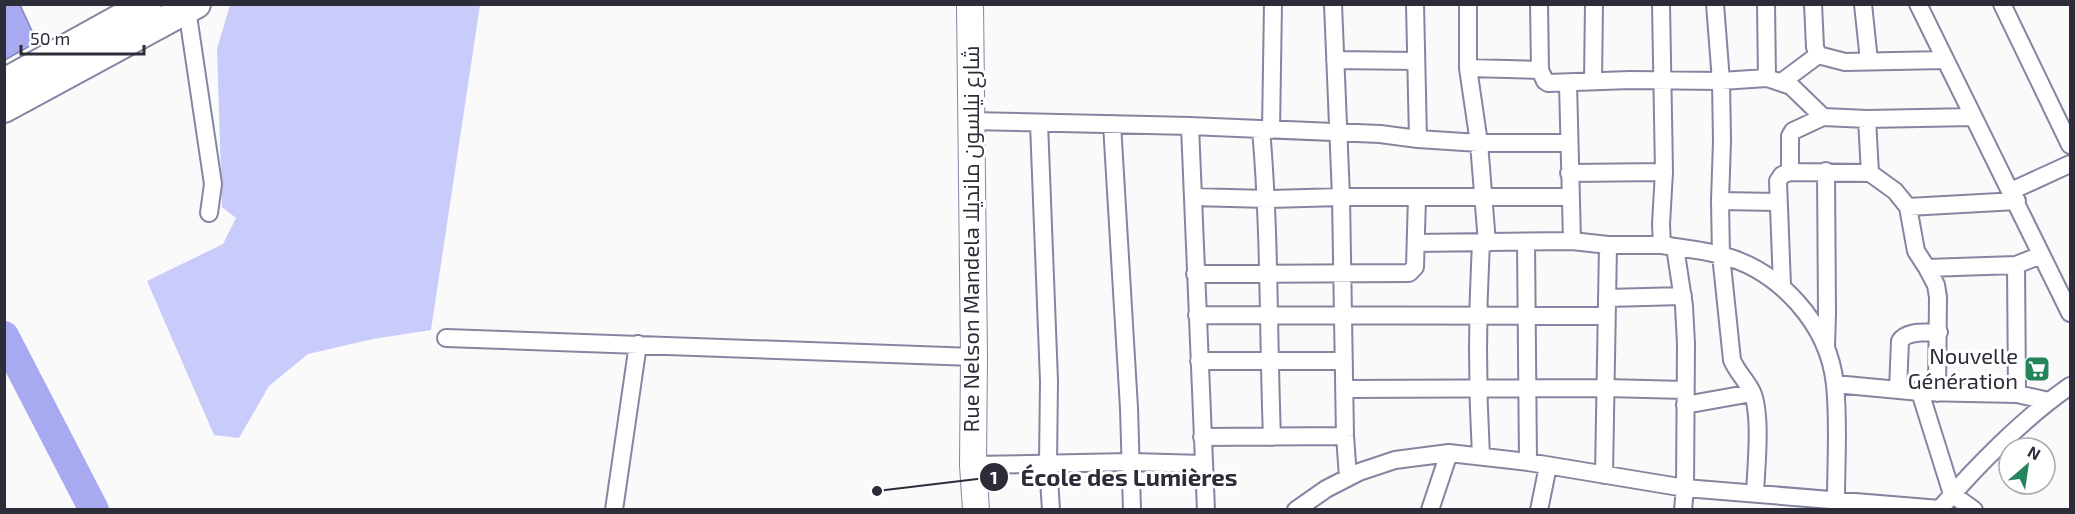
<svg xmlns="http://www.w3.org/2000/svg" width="2075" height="514" font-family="'Exo 2',Cairo,sans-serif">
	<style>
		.green { fill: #c9ccfb }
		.water { fill: #a7aaf1; stroke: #8284ba; stroke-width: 1.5 }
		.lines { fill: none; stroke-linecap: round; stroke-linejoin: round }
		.river { stroke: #a7aaf1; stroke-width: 30 }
		.street-casing { stroke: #8486a1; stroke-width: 20 }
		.primary-casing { stroke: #8486a1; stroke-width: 28 }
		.highway-casing { stroke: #8486a1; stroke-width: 32 }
		.street { stroke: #fff; stroke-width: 16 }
		.primary { stroke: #fff; stroke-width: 26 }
		.highway { stroke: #fff; stroke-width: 28 }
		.labels { text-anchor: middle; stroke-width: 6; stroke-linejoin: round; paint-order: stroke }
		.street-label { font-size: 22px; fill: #2d2d39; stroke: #fff }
		.poi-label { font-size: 22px; fill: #2d2d39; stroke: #fff; text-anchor: end }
		.leader { fill: none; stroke: #2d2d39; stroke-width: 2 }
		.callout-dot { fill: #2d2d39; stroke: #fff; stroke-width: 2 }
		.mark-label { font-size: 18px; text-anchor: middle; font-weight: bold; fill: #fff }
		.callout-label { font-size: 24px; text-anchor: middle; font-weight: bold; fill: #2d2d39; stroke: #fff; stroke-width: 6; stroke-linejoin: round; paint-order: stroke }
	</style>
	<rect width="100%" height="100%" fill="#fafafa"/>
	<path class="green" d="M230 5H480L431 330 373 339 308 354 269 386 239 438 214 435 147 281 223 244 236 218 222 207 217 49Z"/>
	<path class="water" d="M5 4 20 5 37 42 5 60Z"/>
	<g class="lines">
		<path class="river" d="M4 336 94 510"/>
		<g class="street-casing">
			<path id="street" d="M1333 4 1341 197 1345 436 1348 477
				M1415 4 1418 139
				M1468 4V68L1479 143 1487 243
				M1539 4 1540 70 1545 81 1548 83 1630 80 1721 81 1767 78 1791 86 1823 117 1867 119 1973 117
				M1661 4 1664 172 1661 224 1662 245C1681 248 1702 250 1721 255 1779 270 1829 324 1835 385 1839 423 1836 462 1836 500
				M1715 4 1721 81 1722 141 1720 201 1721 255 1732 360C1737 372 1746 380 1752 392 1762 415 1756 468 1755 494
				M1766 4 1767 78
				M1813 4 1815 47 1818 55 1845 62 1945 60
				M1863 4 1869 61
				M1918 4 2070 313
				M2002 4 2070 145
				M187 9 213 184 209 213
				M1335 60 1416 61
				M1468 68 1540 70
				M1593 81 1594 4
				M1783 81 1818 55
				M1568 83 1572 241
				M1867 119 1870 173
				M970 121 1190 126 1380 134 1418 139 1479 143H1569
				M1039 123 1049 381 1048 464 1051 510
				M1112 124 1129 408 1132 510
				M1190 126 1206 510
				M1261 129C1270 231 1268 334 1272 437
				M1271 130 1273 4
				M1790 172V136L1793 131 1823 117
				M1569 173 1664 172
				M2011 191 2070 164
				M1193 197 1267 199 1341 197H1570
				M1720 201 1778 202
				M1908 207 2017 201
				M1526 242 1528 462
				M1416 243 1572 241 1608 245H1662
				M1675 247 1684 306 1686 344 1685 488 1683 510
				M2016 265 2017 394
				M1927 268 1936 285 1938 297 1937 393
				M1195 274 1409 273 1415 267 1417 197
				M1782 286 1778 181 1782 175 1790 172 1870 173 1895 191 1908 207 1916 251 1927 268 2016 265 2041 255
				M1607 298 1683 296
				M1197 315 1606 316
				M446 338 974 357
				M1826 347 1827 313 1826 171
				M1199 361H1344
				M1835 384 1920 392 2017 394 2049 401
				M1345 389 1606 388 1685 390
				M1898 390 1900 341C1907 330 1927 333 1939 332
				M1920 392 1952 494 1974 510
				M1685 405 1752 393
				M1202 437 1345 436
				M1481 456C1477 385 1477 315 1481 244
				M973 465 1131 462 1204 464
				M1604 475 1608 245
				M614 510 638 344
				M1296 510 1326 489 1359 472 1395 460 1449 453 1528 462 1685 488 1940 509
				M1430 510 1449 453
				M1539 510 1548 466
				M1939 510C1975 467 2025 417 2070 386"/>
		</g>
		<g class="primary-casing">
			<path id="primary" d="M970 4 974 357 973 465 976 510"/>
		</g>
		<g class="highway-casing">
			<path id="highway" d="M4 83 147 4
				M4 108 196 4"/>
		</g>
		<use href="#street" class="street"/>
		<use href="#primary" class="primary"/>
		<use href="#highway" class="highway"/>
	</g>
	<defs>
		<g id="supermarket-square" transform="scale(1.35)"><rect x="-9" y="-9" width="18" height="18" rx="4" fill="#24845c" stroke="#fff"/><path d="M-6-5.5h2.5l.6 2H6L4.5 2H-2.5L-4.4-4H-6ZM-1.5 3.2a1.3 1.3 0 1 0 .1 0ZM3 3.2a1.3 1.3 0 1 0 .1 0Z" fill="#fff"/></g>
	</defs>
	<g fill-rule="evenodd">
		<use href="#supermarket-square" x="2037" y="369"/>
	</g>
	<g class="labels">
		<g class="street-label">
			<text transform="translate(971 239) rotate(-90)" y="8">Rue Nelson Mandela شارع نيلسون مانديلا</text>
		</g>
		<g class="poi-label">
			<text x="2018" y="364">Nouvelle<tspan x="2018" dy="25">Génération</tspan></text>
		</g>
	</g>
	<path class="leader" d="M877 491L994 477"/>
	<g class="callout-dot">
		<circle cx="877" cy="491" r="6"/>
		<circle cx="994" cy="477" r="15"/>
	</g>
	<g class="mark-label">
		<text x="994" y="484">1</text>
	</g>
	<g class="callout-label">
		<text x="1129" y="486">École des Lumières</text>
	</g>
	<rect width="2075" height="514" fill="none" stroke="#2d2d39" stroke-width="12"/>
	<g transform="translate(2027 466) rotate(29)"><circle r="28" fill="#ffffff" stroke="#ababb0" stroke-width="1.5"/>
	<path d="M0-4.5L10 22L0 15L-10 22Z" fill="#24845c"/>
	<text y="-9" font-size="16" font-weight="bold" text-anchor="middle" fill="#2d2d39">N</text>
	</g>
	<path d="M21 45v9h123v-9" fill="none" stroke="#2d2d39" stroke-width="3"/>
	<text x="30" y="45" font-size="18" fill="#2d2d39" stroke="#ffffff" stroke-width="4.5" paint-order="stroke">50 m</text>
</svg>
